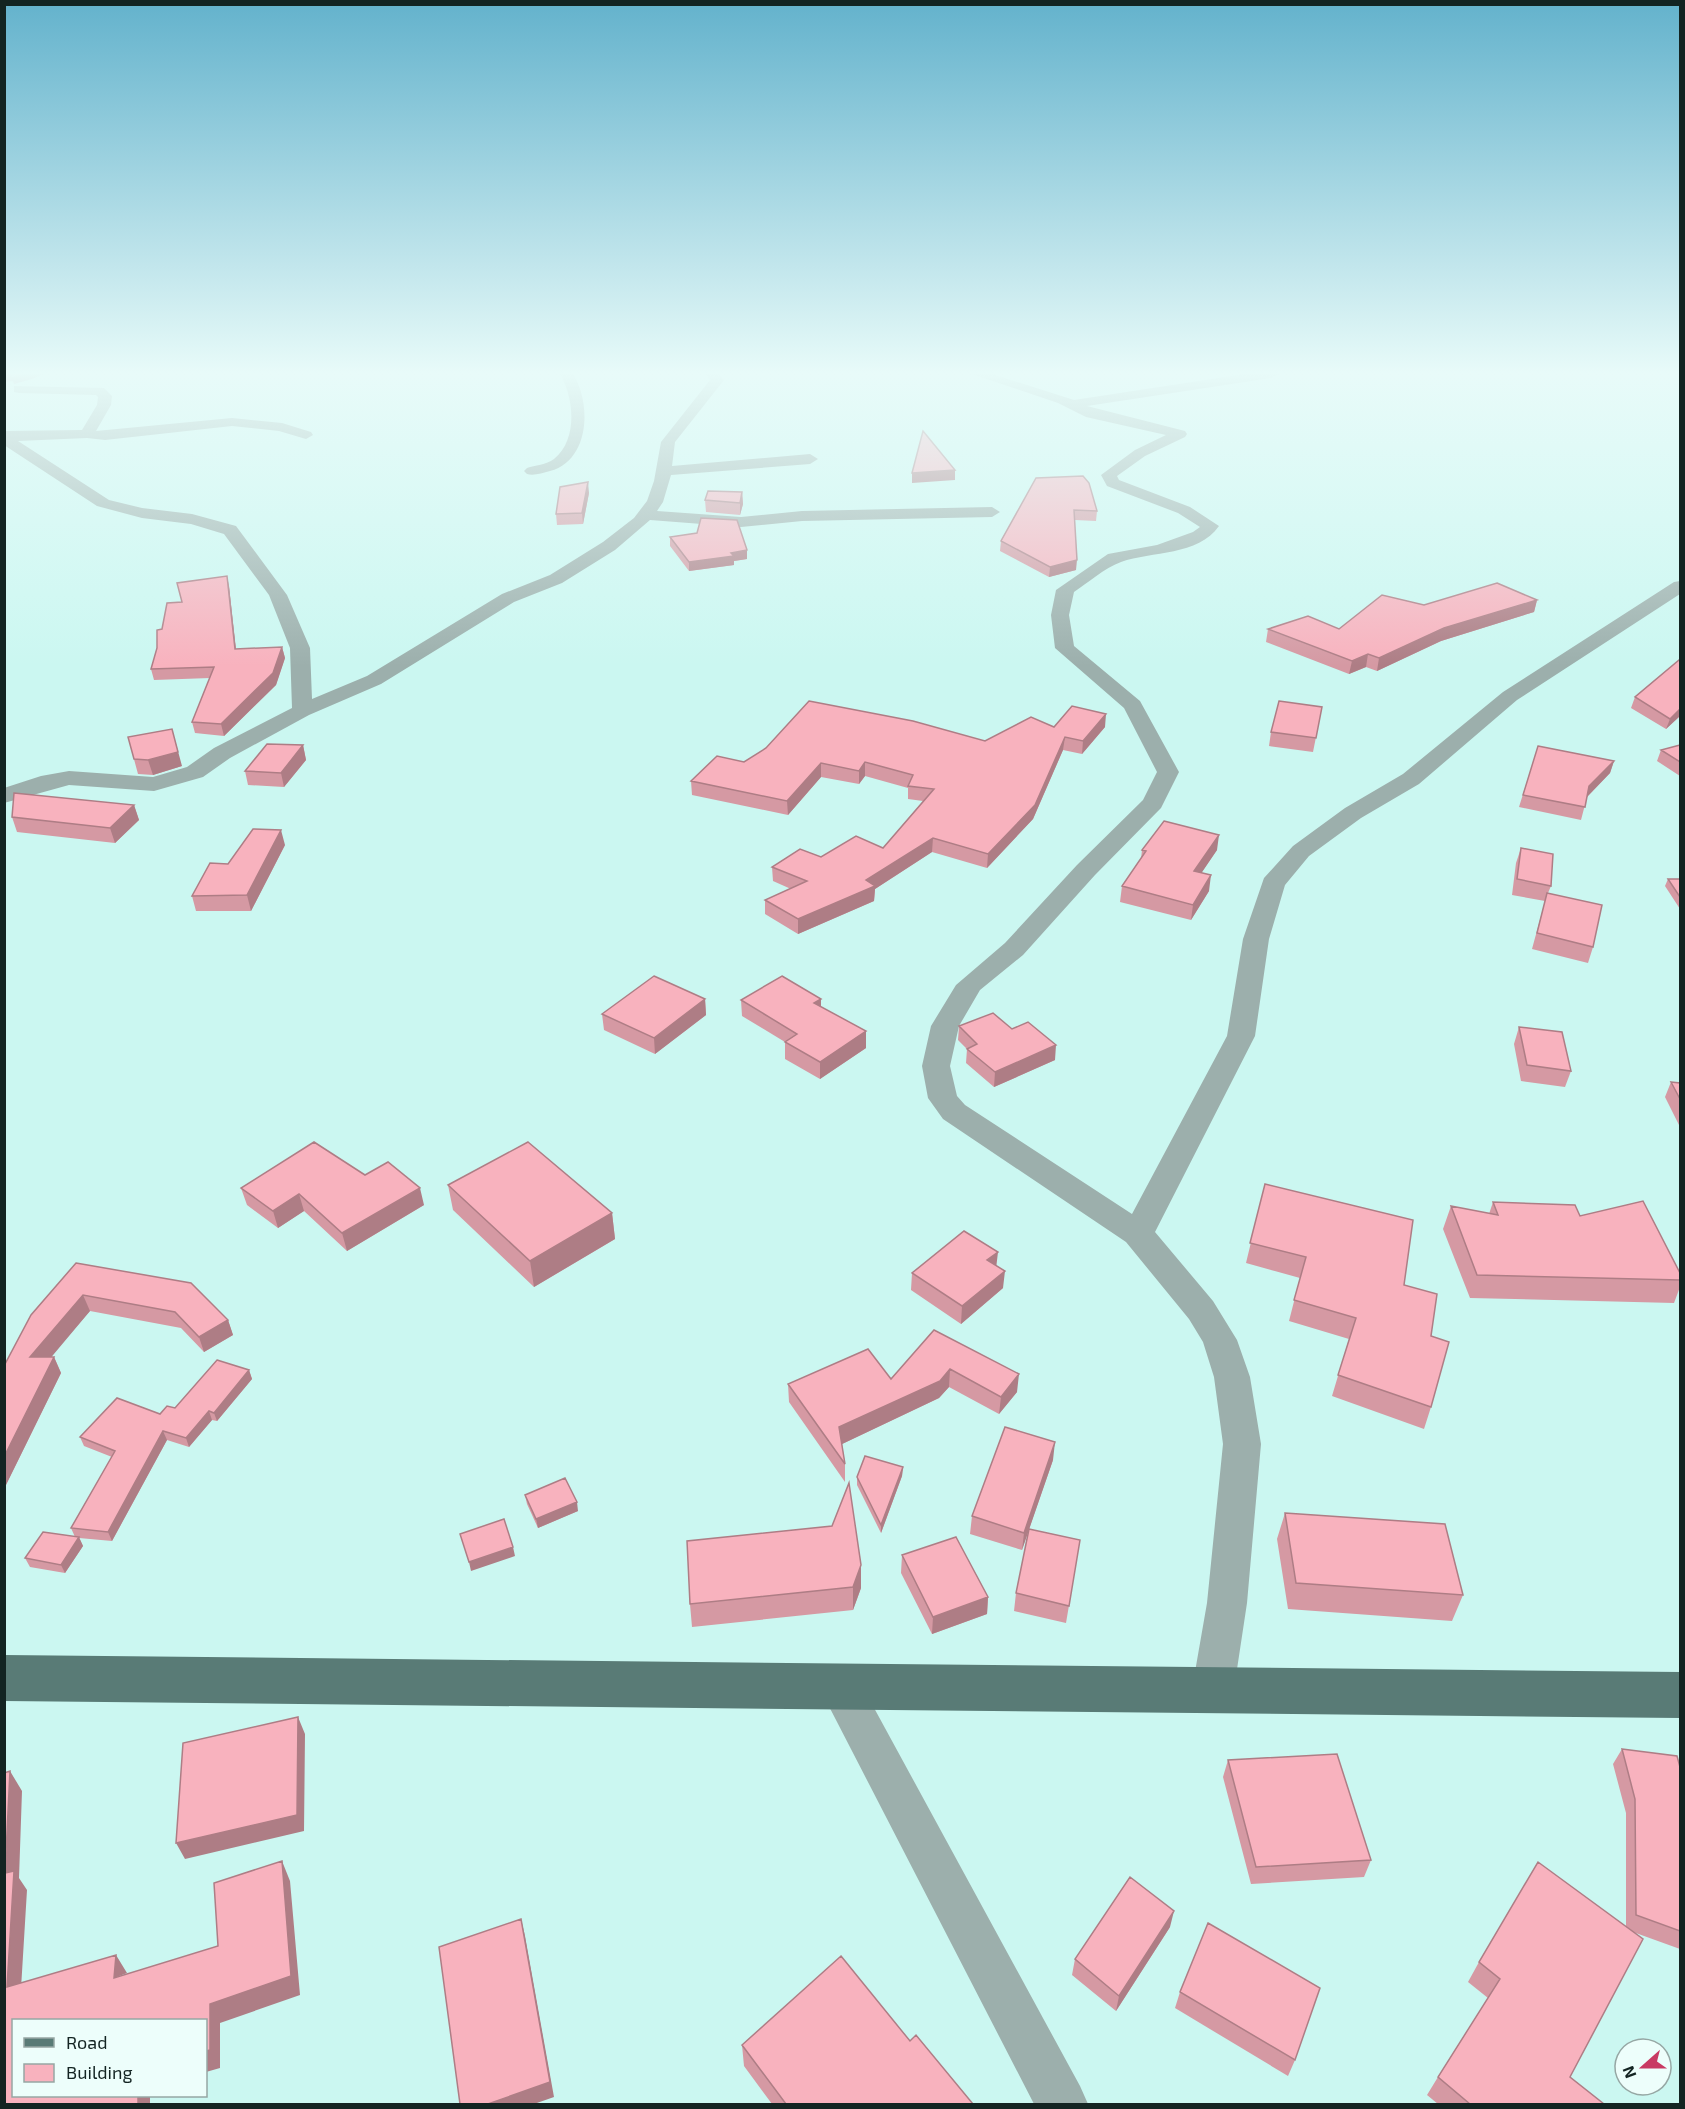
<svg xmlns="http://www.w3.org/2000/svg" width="1685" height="2109" font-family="'Exo 2',sans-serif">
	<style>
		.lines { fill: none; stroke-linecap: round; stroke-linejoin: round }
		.minor { fill: #9cafac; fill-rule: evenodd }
		.primary { fill: #597b76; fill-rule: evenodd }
		.wall { fill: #d599a3 }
		.shaded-wall { fill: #ae7d85 }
		.building { fill: #f8b2be; stroke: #ae7d85; stroke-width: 1.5 }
	</style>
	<rect width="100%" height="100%" fill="#cbf7f1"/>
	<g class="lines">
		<path class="minor" d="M558 371H571C592 400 591 460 550 471 542 473 534 476 527 474L524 471 527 468C535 465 546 465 554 459 579 439 574 394 558 371Z
			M703 371H716L724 380 675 442 672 466 810 454 818 459 810 464 671 475 663 502 657 511 741 517 802 511 992 507 1000 512 992 517 802 521 741 527 650 520 615 550 562 583 514 602 381 684 309 715 230 758 203 777 154 791 69 785 4 803V788L41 776 69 771 153 777 187 767 214 748 292 708 290 648 269 595 224 534 191 524 142 518 97 506 4 445V431L82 430 97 405 98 397 96 395 19 393 14 392V386L104 388 112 396 111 405 96 431 232 418 282 423 311 432 313 435 306 439 279 431 232 426 105 440 87 438 18 441 109 500 142 508 192 514 236 526 287 595 310 648 312 699 367 676 502 594 550 575 603 542 634 518 647 501 654 481 661 442 710 380Z
			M963 371H983L1074 400 1264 371H1276L1278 374 1271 378 1087 406 1185 431 1187 434 1185 437 1145 456 1117 476 1119 480 1190 507 1219 526C1198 556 1152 551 1121 562 1104 568 1088 583 1074 592L1069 615 1074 646 1140 701 1179 772 1161 808 1095 875 1023 955 980 990 959 1026 950 1066 957 1096 965 1105 1132 1214 1227 1036 1243 939 1264 878 1293 846 1345 808 1403 774 1503 692 1674 582 1680 581V594L1517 700 1419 784 1361 818 1309 856 1285 885 1269 939 1255 1036 1155 1232 1213 1301 1237 1340 1250 1377 1261 1444 1247 1603 1234 1689 1228 1703 1213 1709 1198 1703 1192 1689 1207 1603 1223 1444 1214 1377 1203 1342 1189 1319 1126 1242 943 1119 928 1098 922 1066 931 1026 956 985 1005 943 1077 865 1143 800 1157 772 1124 708 1055 648 1051 615 1056 590 1108 554 1157 545 1193 532 1200 527 1178 513 1107 486 1101 475 1135 450 1166 435 1086 417 1058 403Z
			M840 1667 855 1673 1080 2086 1088 2104H1034L819 1687 825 1673Z"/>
		<path class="primary" d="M4 1655 1680 1672V1718L4 1701Z"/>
	</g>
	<path class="wall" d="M1036 478 1097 511 1096 521 1075 520 1076 570 1049 577 1000 551 1001 541Z
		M742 492 743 504 740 515 706 512 705 500Z
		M589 493 583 524 557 525 556 514Z
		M697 533 747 550V559L734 561V565L689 571 670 546V537Z
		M229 586 236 649 282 647 285 658 276 685 224 736 195 733 192 722 210 678 154 680 151 669 162 629 182 602Z
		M1537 600 1534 612 1441 641 1377 671 1366 667 1349 674 1266 642 1268 629H1339L1424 605Z
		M1680 661V716L1666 729 1631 708 1635 697Z
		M1322 707 1313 752 1269 746 1271 732Z
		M1054 727H1105L1082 754 1063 750 1033 819 987 868 932 852 875 889 874 901 798 934 765 914V900L791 889 773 881 772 867 821 857 883 848 923 801 908 799V788L865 776 859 784 821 777 788 815 692 795 691 781 744 762 985 741Z
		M128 737 182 766 153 775 138 774Z
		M303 745 306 760 284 787 248 785 245 771Z
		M1680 745V776L1657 761 1661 750Z
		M1538 746 1614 761 1610 773 1587 797 1581 820 1519 807Z
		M134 805 139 820 115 843 17 832 12 817Z
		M285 845 251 911H196L192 896 228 864Z
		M1521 848 1551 886 1548 893 1593 947 1588 963 1532 949 1545 901 1512 895 1516 863Z
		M1142 850H1217L1201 873 1209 891 1191 920 1120 902 1122 886 1141 859Z
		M1668 879H1680V909L1665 886Z
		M705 999 706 1015 655 1054 604 1030 602 1014Z
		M741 1000 821 1007 866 1031V1048L820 1079 785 1059V1042L742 1016Z
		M959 1026 1055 1060 994 1087 966 1063 967 1049 958 1040Z
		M1519 1027 1571 1071 1565 1087 1521 1081 1514 1044Z
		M1671 1082 1680 1083V1127L1665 1097Z
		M365 1175 424 1205 347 1251 304 1211 278 1228 247 1205 241 1188Z
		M1265 1184 1404 1285 1431 1336V1407L1424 1429 1332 1396 1349 1339 1289 1321 1300 1278 1246 1263Z
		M448 1185 612 1213 615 1239 534 1287 453 1210Z
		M1493 1202 1580 1216 1680 1273V1287L1674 1303 1470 1298 1443 1229 1451 1206 1489 1214Z
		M76 1263 228 1320 233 1335 204 1352 181 1328 90 1311 50 1357H54L61 1373 4 1489V1366Z
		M997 1266 1003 1288 961 1324 911 1290 912 1273Z
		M934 1330 1017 1392 999 1414 949 1387 939 1398 842 1444 845 1464V1482L789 1402 788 1384 891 1379Z
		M249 1370 252 1379 217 1421 212 1420 189 1447 167 1440 112 1541 79 1538 83 1546 65 1573 30 1567 25 1558 75 1537 71 1528 112 1457 84 1446 80 1437 160 1414 175 1408Z
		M1053 1460 1029 1529 1080 1540 1066 1623 1014 1611 1016 1593 1029 1529 1022 1550 970 1534 972 1516Z
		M903 1467 902 1476 881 1533 857 1485V1477Z
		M525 1495 578 1511 538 1528 527 1504Z
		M1285 1513 1463 1595 1452 1621 1288 1609 1277 1539Z
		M687 1541 861 1588 853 1610 692 1627 690 1604Z
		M902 1555 988 1597 987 1614 932 1634 901 1573Z
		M1622 1749 1680 1767V1949L1633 1932 1570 2077 1604 2104H1438L1427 2095 1438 2077 1488 1998 1468 1982 1479 1962 1626 1927V1813L1613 1764Z
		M1228 1760 1371 1860 1364 1877 1251 1884 1223 1777Z
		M1170 1927 1116 2011 1072 1975 1075 1959Z
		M1180 1992 1295 2060 1288 2076 1175 2008Z
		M910 2041 973 2104H772L744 2066 742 2045Z"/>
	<path class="shaded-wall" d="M36 371H50L32 379 14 384 12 378Z
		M11 375 13 381 4 382V376Z
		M955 470V480L912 483V473Z
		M588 482 589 493 583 524 582 513Z
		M742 492 743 504 740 515V503Z
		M747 550V559L734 561V565L689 571V562L731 553Z
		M1077 560 1076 570 1049 577 1050 567Z
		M227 576 229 586 237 660 235 649Z
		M1537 600 1534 612 1441 641 1377 671 1379 658 1444 628Z
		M282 647 285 658 276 685 224 736 221 724Z
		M1368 654 1366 667 1349 674 1352 661Z
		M1680 709V716L1666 729 1670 719Z
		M1106 714 1105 727 1082 754 1083 741Z
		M172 729 182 766 153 775 148 760Z
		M1065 737 1063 750 1033 819 987 868 988 854Z
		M303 745 306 760 284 787 281 773Z
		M1614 761 1610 773 1585 799 1589 786Z
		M865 762V776L859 784V771Z
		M821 763V777L788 815 787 801Z
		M134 805 139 820 115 843 110 828Z
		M281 830 285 845 251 911 247 895Z
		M1219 835 1217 850 1192 887 1194 871Z
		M933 838 932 852 875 889 874 901 798 934V919L866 880Z
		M1211 875 1209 891 1191 920 1193 905Z
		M705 999 706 1015 655 1054 654 1038Z
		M821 999V1015L814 1003Z
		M866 1031V1048L820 1079V1062Z
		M1056 1045 1055 1060 994 1087 995 1072Z
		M420 1188 424 1205 347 1251 342 1233Z
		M299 1194 304 1211 278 1228 273 1211Z
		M612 1213 615 1239 534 1287 530 1261Z
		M998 1252 996 1269 987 1260Z
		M1005 1271 1003 1288 961 1324 962 1306Z
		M83 1295 90 1311 38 1373 30 1357Z
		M228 1320 233 1335 204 1352 199 1337Z
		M54 1357 61 1373 4 1489V1457Z
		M950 1369 949 1387 939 1398 840 1445 839 1427Z
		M249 1370 252 1379 217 1421 214 1413Z
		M1019 1374 1017 1392 999 1414 1001 1397Z
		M209 1411 212 1420 189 1447 186 1438Z
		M163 1431 167 1440 112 1541 108 1532Z
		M1055 1442 1053 1460 1022 1550 1024 1533Z
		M903 1467 902 1476 881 1533V1525Z
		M577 1502 578 1511 538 1528 536 1519Z
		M79 1537 83 1546 65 1573 61 1565Z
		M513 1547 515 1556 471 1571 469 1562Z
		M861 1565V1588L853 1610V1587Z
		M988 1597 987 1614 932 1634 933 1617Z
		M298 1717 305 1734 304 1831 185 1859 176 1843Z
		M10 1771 22 1791 19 1878 27 1890 20 2005 7 1987 5 1873Z
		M282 1861 290 1881 300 1995 220 2023V2068L206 2072V2051L210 2004Z
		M1174 1911 1170 1927 1116 2011 1119 1996Z
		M521 1919 525 1936 554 2097 534 2104H488Z
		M116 1955 127 1973 114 1978Z
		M138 2096H150V2104H138Z"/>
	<path class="building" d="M4 371H36L12 378 11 375 4 376Z
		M923 431 955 470 912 473Z
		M1083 476 1089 483 1097 511 1074 510 1077 560 1050 567 1001 541 1036 478Z
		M588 482 582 513 556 514 560 487Z
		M708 491 742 492 740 503 705 500Z
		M701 518 737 520 747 550 731 553 734 556 689 562 670 537 697 533Z
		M227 576 235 649 282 647 273 673 221 724 192 722 214 667 151 669 157 648V630L162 629 167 603 182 602 177 583Z
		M1497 583 1537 600 1444 628 1379 658 1368 654 1352 661 1268 629 1308 616 1339 629 1382 595 1424 605Z
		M1679 660 1680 661V709L1670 719 1635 697Z
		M809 701 913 721 985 741 1031 717 1054 727 1072 706 1106 714 1083 741 1065 737 1035 805 988 854 933 838 866 880 875 886 798 919 765 900 807 881 772 867 800 849 821 857 856 836 883 848 934 789 908 786 913 775 865 762 859 771 821 763 787 801 691 781 717 756 744 762 766 748Z
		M1279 701 1322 707 1316 738 1271 732Z
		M172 729 178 752 148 760 134 759 128 737Z
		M267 744 303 745 281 773 245 771Z
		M1680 745V762L1661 750Z
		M1538 746 1614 761 1589 786 1585 807 1523 795Z
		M14 793 134 805 110 828 12 817Z
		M1164 821 1219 835 1194 871 1211 875 1193 905 1122 886 1146 851 1142 850Z
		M253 829 281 830 247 895 192 896 210 863 228 864Z
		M1521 848 1553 854 1551 886 1517 879Z
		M1668 879H1680V897Z
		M1547 893 1602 905 1593 947 1537 933Z
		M654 976 705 999 654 1038 602 1014Z
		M782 976 821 999 814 1003 866 1031 820 1062 785 1042 797 1034 741 1000Z
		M993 1013 1012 1029 1028 1022 1056 1045 995 1072 967 1049 977 1044 959 1026Z
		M1519 1027 1562 1032 1571 1071 1527 1065Z
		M1671 1082 1680 1083V1099Z
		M314 1142 365 1175 388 1162 420 1188 342 1233 299 1194 273 1211 241 1188Z
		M528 1142 612 1213 530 1261 448 1185Z
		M1265 1184 1413 1220 1404 1285 1437 1294 1431 1336 1449 1342 1431 1407 1338 1375 1356 1318 1294 1300 1306 1257 1250 1243Z
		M1643 1201 1680 1273V1280L1477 1275 1451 1206 1498 1215 1493 1202 1575 1205 1580 1216Z
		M964 1231 998 1252 987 1260 1005 1271 962 1306 912 1273Z
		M76 1263 191 1283 228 1320 199 1337 175 1312 83 1295 30 1357H54L4 1457V1366L31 1315Z
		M934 1330 1019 1374 1001 1397 950 1369 940 1381 839 1427 845 1464 788 1384 868 1349 891 1379Z
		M217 1360 249 1370 214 1413 209 1411 186 1438 163 1431 108 1532 71 1528 115 1451 80 1437 117 1398 160 1414 167 1406 175 1408Z
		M1005 1427 1055 1442 1024 1533 972 1516Z
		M865 1456 903 1467 881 1525 857 1477Z
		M565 1478 577 1502 536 1519 525 1495Z
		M849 1483 861 1565 853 1587 690 1604 687 1541 832 1526Z
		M1285 1513 1445 1524 1463 1595 1296 1583Z
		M504 1519 513 1547 469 1562 460 1534Z
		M1029 1529 1080 1540 1069 1606 1016 1593Z
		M43 1532 79 1537 61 1565 25 1558Z
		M956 1537 988 1597 933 1617 902 1555Z
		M298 1717 297 1815 176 1843 183 1743Z
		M1622 1749 1677 1756 1680 1767V1931L1636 1915 1635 1799Z
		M1337 1754 1371 1860 1256 1867 1228 1760Z
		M10 1771 5 1873 14 1871 7 1987 116 1955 114 1978 218 1946 214 1883 282 1861 291 1976 210 2004V2050L206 2051V2020H14V2096H138V2104H4V1773Z
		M1538 1862 1643 1939 1570 2077 1604 2104H1470L1438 2077 1500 1979 1479 1962Z
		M1130 1877 1174 1911 1119 1996 1075 1959Z
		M521 1919 550 2082 488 2104H460L439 1947Z
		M1208 1923 1320 1988 1295 2060 1180 1992Z
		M841 1956 910 2041 916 2035 973 2104H786L742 2045Z"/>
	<linearGradient id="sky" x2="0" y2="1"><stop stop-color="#63b2cc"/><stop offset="0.56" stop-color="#e8fbf9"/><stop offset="1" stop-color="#e8fbf9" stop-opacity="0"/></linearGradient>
	<rect width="1685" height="666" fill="url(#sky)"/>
	<rect width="1685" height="2109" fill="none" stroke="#132422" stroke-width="12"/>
	<rect x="12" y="2019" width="195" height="78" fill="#edfefb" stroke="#96a7a4" stroke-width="1.5"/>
	<rect x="24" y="2038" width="30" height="9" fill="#597b76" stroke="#96a7a4" stroke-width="1.5"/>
	<text x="66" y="2049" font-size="18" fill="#132422">Road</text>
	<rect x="24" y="2064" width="30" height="18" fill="#f8b2be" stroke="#96a7a4" stroke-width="1.5"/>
	<text x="66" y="2079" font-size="18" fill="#132422">Building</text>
	<g transform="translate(1643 2067) rotate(249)"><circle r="28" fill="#edfefb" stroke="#96a7a4" stroke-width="1.5"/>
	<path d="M0-4.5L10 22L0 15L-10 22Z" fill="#c83a63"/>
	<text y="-9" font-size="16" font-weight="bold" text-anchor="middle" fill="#132422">N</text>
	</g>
</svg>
